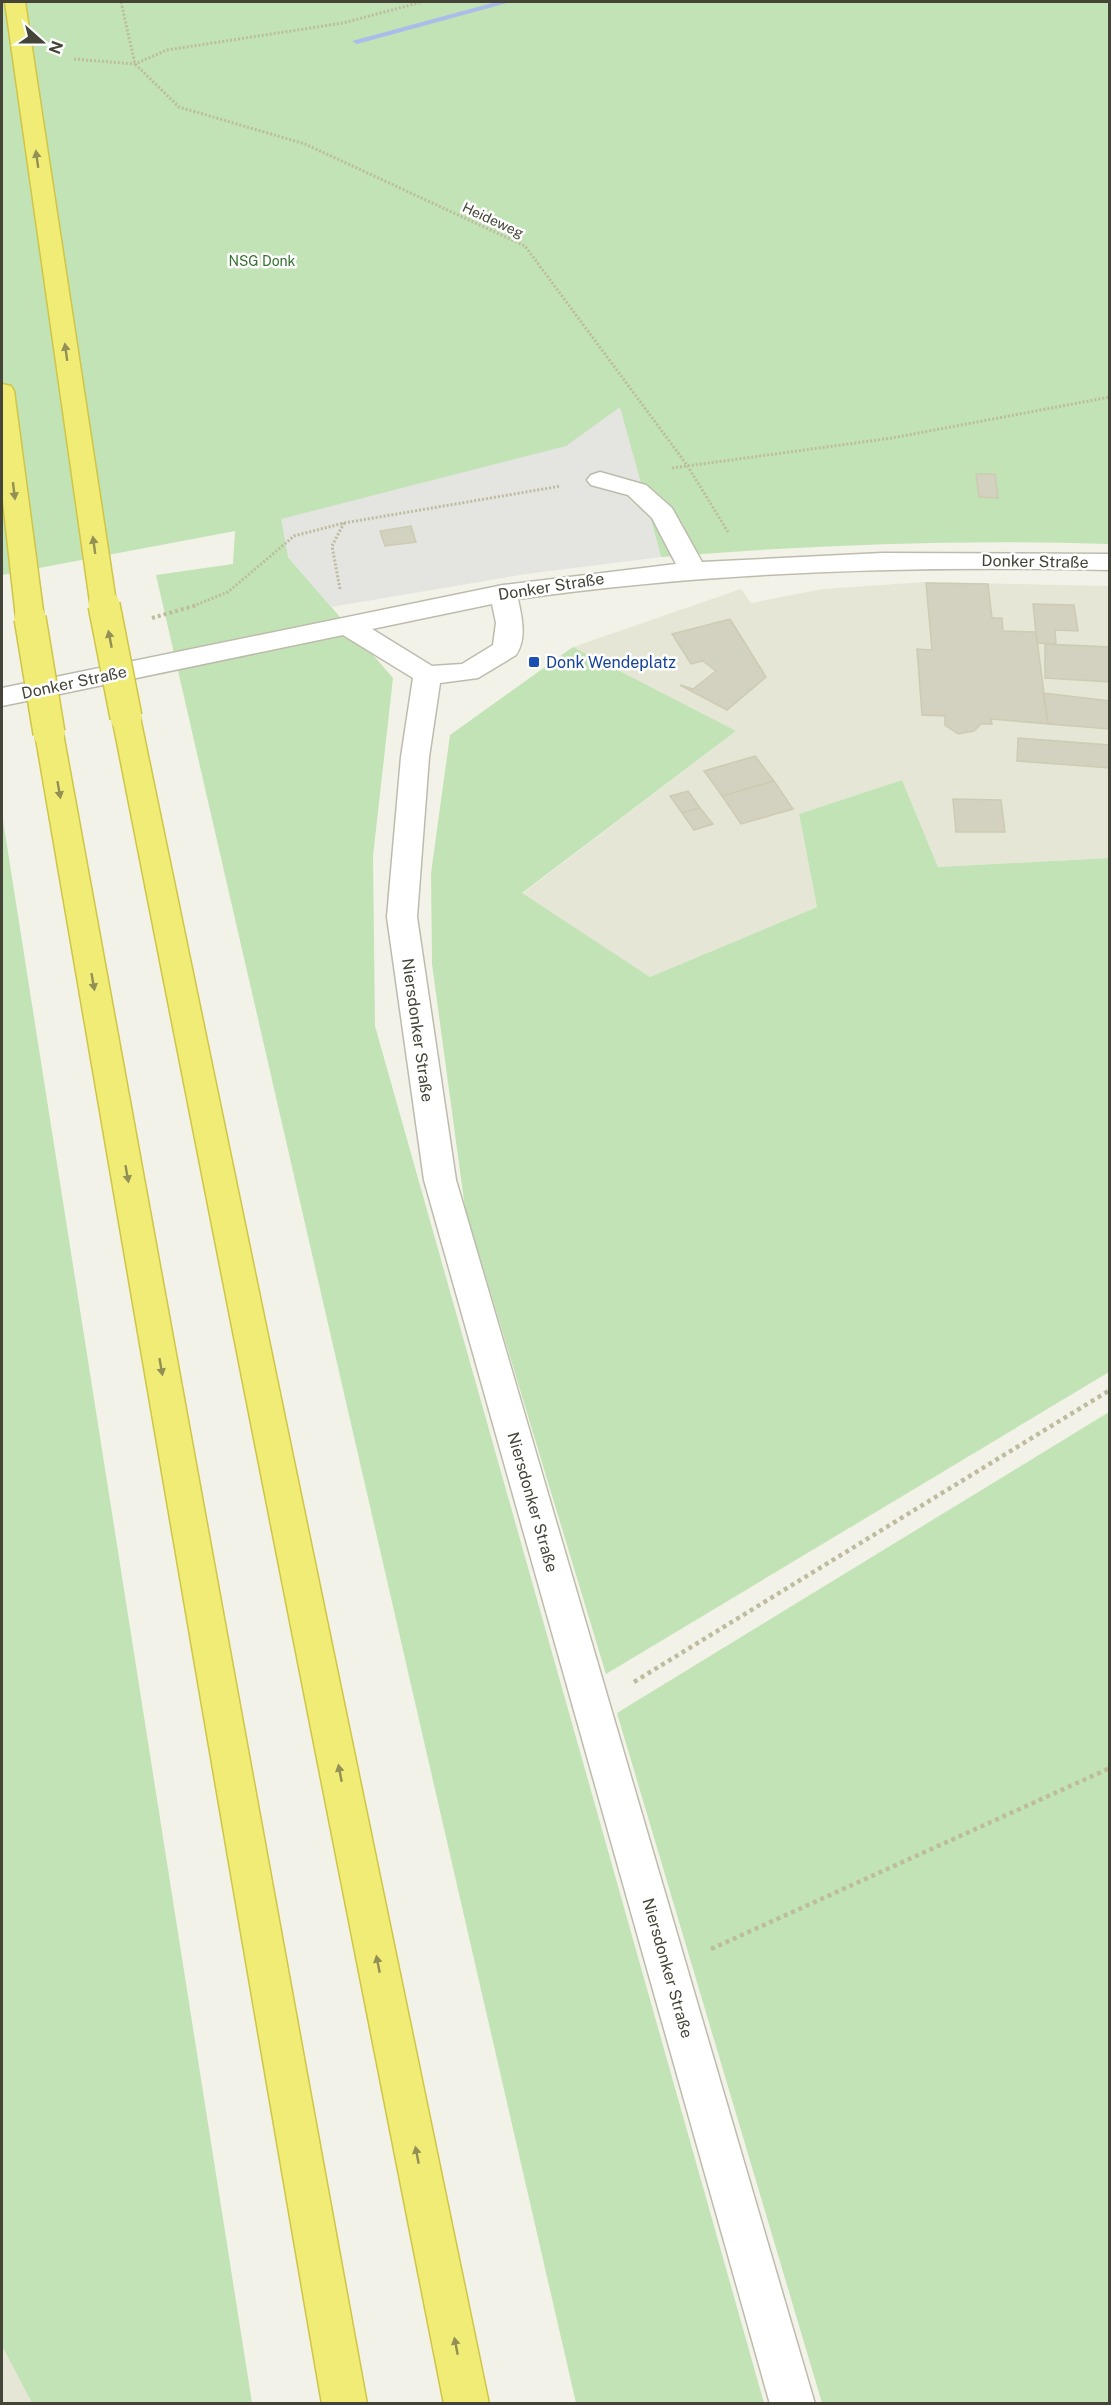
<svg xmlns="http://www.w3.org/2000/svg" width="1111" height="2405" font-family="'Public Sans',sans-serif">
	<style>
		.residential { fill: #e6e6d7 }
		.green { fill: #c1e3b5 }
		.parking { fill: #e4e4e0 }
		.lines { fill: none; stroke-linecap: round; stroke-linejoin: round }
		.stream { fill: #aabdea; fill-rule: evenodd }
		.building { fill: #d3d1bf; stroke: #cdcbb3; stroke-width: 1.5 }
		.minor-casing { stroke: #bdbcac; stroke-width: 3 }
		.highway-casing { stroke: #cfc546; stroke-width: 3 }
		.path-far2 { stroke: #bebc9e; stroke-width: 3; stroke-dasharray: 2 2; stroke-linecap: butt }
		.path-far1 { stroke: #bebc9e; stroke-width: 4; stroke-dasharray: 3 3; stroke-linecap: butt }
		.path { stroke: #bebc9e; stroke-width: 4.5; stroke-dasharray: 4 4; stroke-linecap: butt }
		.minor { fill: #fff; fill-rule: evenodd }
		.highway { fill: #f0ec76; fill-rule: evenodd }
		.highway-bridge-far1-casing { stroke: #cfc546; stroke-width: 26; stroke-linecap: butt }
		.highway-bridge-casing { stroke: #cfc546; stroke-width: 34; stroke-linecap: butt }
		.highway-bridge-far1 { stroke: #f0ec76; stroke-width: 24 }
		.highway-bridge { stroke: #f0ec76; stroke-width: 31 }
		.oneway { fill: #929054 }
		.transit-dot { fill: #1a4fb4; stroke: #fff; stroke-width: 2 }
		.labels { text-anchor: middle; stroke-width: 5; stroke-linejoin: round; paint-order: stroke }
		.far-street-label { font-size: 14px; fill: #454438; stroke: #fff }
		.far-park-label { font-size: 14px; fill: #357230; stroke: #fff }
		.street-label { font-size: 16px; fill: #454438; stroke: #fff }
		.transit-label { font-size: 16px; fill: #164399; stroke: #fff; text-anchor: start }
	</style>
	<rect width="100%" height="100%" fill="#f3f2e8"/>
	<path class="residential" d="M925 582 1109 586V858L938 867 902 780 799 814 817 907 650 977 522 894 735 732 573 647 741 589 751 603 823 589Z
		M2 2346 32 2403H2Z"/>
	<path class="green" d="M2 2H1109V544C960 539 810 545 661 557L633 455 288 557 393 678 373 856 375 1026 764 2403H576L156 575 233 564 235 531 2 575Z
		M573 647 736 731 522 893 650 977 817 907 799 814 902 780 938 867 1110 858 1109 1372 606 1674 465 1208 432 964 431 873 450 735Z
		M2 814 252 2403H32L2 2346Z
		M1109 1412V2403H822L617 1713Z"/>
	<path class="parking" d="M620 407 661 557 526 574 331 607 288 557 281 519 566 446Z"/>
	<g class="lines">
		<path class="stream" d="M496 2H511L357 44 352 41Z"/>
	</g>
	<path class="building" d="M976 474H995L998 498 979 497Z
		M411 526 416 542 385 546 380 531Z
		M926 583 988 584 992 618H1002L1003 631 1036 632 1048 724 991 719 992 724H981L974 731 958 734 945 725V716L922 715 917 649 932 650Z
		M1033 604 1074 605 1078 631 1055 630 1056 644 1037 643Z
		M730 619 766 677 727 710 680 685 693 689 716 671 703 661 691 664 672 634Z
		M1045 644 1110 647V682L1045 678Z
		M1043 693 1110 701V729L1048 724Z
		M1018 738 1110 745V768L1017 761Z
		M755 756 774 781 722 796 704 771Z
		M774 781 793 809 741 824 722 796Z
		M688 791 700 808 682 813 670 796Z
		M953 799 1001 800 1005 832H956Z
		M700 808 713 824 694 830 682 813Z"/>
	<g class="lines">
		<g class="minor-casing">
			<path id="minor" d="M600 472 646 485 672 508 702 562 882 553 1110 554V570C911 566 714 571 518 599 522 618 527 638 516 655L478 678 440 683 429 757 417 917 456 1180 815 2404H770L424 1180 387 917 401 757 413 678 343 635 2 706V688L503 585 676 564 652 518 628 495 591 485 587 480 591 475ZM492 604 496 623 493 645 462 664 432 666 372 629Z"/>
		</g>
		<g class="highway-casing">
			<path id="highway" d="M5 2H25L116 602 113 608 103 610 93 608 90 602Z
				M2 384 11 386 14 391 44 618 40 624 30 627 20 624 16 618 2 492Z
				M126 708 136 711 140 717 489 2404H444L112 717 116 711Z
				M49 724 59 726 63 733 367 2404H322L35 733 39 726Z"/>
		</g>
		<path class="path-far2" d="M121 2 135 64 179 107 305 144 525 246 687 465 728 532
			M74 59 135 64 167 50 343 23 422 2
			M672 468 892 438 1110 397
			M340 589 332 546 344 523
			M193 606 228 592 294 536 344 523 561 486"/>
		<path class="path-far1" d="M152 618 197 605"/>
		<path class="path" d="M634 1682 1110 1390
			M711 1949 1110 1768"/>
		<use href="#minor" class="minor"/>
		<use href="#highway" class="highway"/>
		<g class="highway-bridge-far1-casing">
			<path id="highway-bridge-far1" d="M103 602 104 606"/>
		</g>
		<g class="highway-bridge-casing">
			<path id="highway-bridge" d="M104 605 126 717
				M30 618 49 733"/>
		</g>
		<use href="#highway-bridge-far1" class="highway-bridge-far1"/>
		<use href="#highway-bridge" class="highway-bridge"/>
	</g>
	<defs><path id="oneway-solid" d="M-6-.8H1V-3.2L6.5 0L1 3.2V.8H-6Z" transform="scale(1.5)"/></defs>
	<g class="oneway">
		<use href="#oneway-solid" transform="translate(37 159) rotate(-98)"/>
		<use href="#oneway-solid" transform="translate(66 352) rotate(-98)"/>
		<use href="#oneway-solid" transform="translate(14 491) rotate(83)"/>
		<use href="#oneway-solid" transform="translate(94 545) rotate(-98)"/>
		<use href="#oneway-solid" transform="translate(110 639) rotate(-101)"/>
		<use href="#oneway-solid" transform="translate(59 790) rotate(80)"/>
		<use href="#oneway-solid" transform="translate(93 982) rotate(80)"/>
		<use href="#oneway-solid" transform="translate(127 1174) rotate(80)"/>
		<use href="#oneway-solid" transform="translate(161 1367) rotate(80)"/>
		<use href="#oneway-solid" transform="translate(340 1773) rotate(-101)"/>
		<use href="#oneway-solid" transform="translate(378 1964) rotate(-101)"/>
		<use href="#oneway-solid" transform="translate(417 2155) rotate(-101)"/>
		<use href="#oneway-solid" transform="translate(456 2346) rotate(-101)"/>
	</g>
	<rect class="transit-dot" x="528" y="656" width="12" height="12" rx="3"/>
	<g class="labels">
		<g class="far-street-label">
			<text transform="translate(493 220) rotate(25)" y="5">Heideweg</text>
		</g>
		<g class="far-park-label">
			<text x="262" y="266">NSG Donk</text>
		</g>
		<g class="street-label">
			<text transform="translate(1035 561) rotate(1)" y="6">Donker Straße</text>
			<text transform="translate(551 586) rotate(-9)" y="6">Donker Straße</text>
			<text transform="translate(74 682) rotate(-12)" y="6">Donker Straße</text>
			<text transform="translate(418 1030) rotate(82)" y="6">Niersdonker Straße</text>
			<text transform="translate(533 1502) rotate(74)" y="6">Niersdonker Straße</text>
			<text transform="translate(668 1968) rotate(74)" y="6">Niersdonker Straße</text>
		</g>
		<g class="transit-label">
			<text x="546" y="668">Donk Wendeplatz</text>
		</g>
	</g>
	<rect width="1111" height="2405" fill="none" stroke="#454438" stroke-width="6"/>
	<g transform="translate(42 42) rotate(111)" stroke="#ffffff" stroke-width="4.5" paint-order="stroke">
	<path d="M0-4.5L10 22L0 15L-10 22Z" fill="#454438"/>
	<text y="-9" font-size="16" font-weight="bold" text-anchor="middle" fill="#454438">N</text>
	</g>
</svg>
